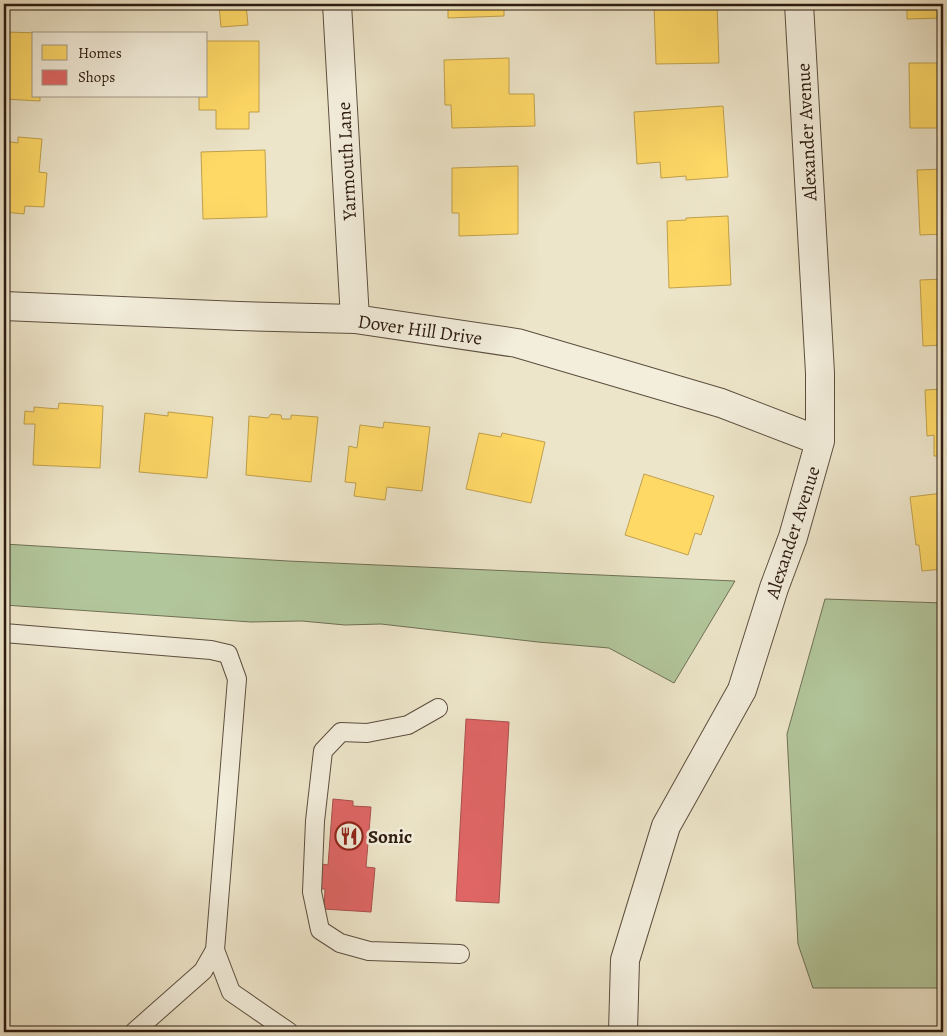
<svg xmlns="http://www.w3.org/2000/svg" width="947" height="1036" font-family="Alegreya,serif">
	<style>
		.green { fill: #b2c69b; stroke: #6f7056 }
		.homes { fill: #ffd966; stroke: #c0a04c }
		.shops { fill: #e06666; stroke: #aa504c }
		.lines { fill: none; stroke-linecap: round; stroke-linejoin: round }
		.lane-casing { stroke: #5c4e3e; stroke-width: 20 }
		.street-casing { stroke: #5c4e3e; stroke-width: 30 }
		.lane { stroke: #f3eedc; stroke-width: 18 }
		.street { stroke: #f3eedc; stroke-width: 28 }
		.labels { text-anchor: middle; stroke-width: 5; stroke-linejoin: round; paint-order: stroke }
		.street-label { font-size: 19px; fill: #2c1b10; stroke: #f3eedc }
		.poi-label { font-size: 19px; font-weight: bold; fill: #2c1b10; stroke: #f3eedc; text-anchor: start }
	</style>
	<rect width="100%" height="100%" fill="#ede5c9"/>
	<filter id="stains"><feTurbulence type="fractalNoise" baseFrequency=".004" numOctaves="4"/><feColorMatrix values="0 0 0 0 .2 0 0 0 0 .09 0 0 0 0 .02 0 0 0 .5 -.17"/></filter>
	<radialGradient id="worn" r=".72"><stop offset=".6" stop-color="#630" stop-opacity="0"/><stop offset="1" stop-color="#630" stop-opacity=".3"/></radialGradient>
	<path class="green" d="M4 544 288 561 735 581 674 683 609 648 538 642 381 624 345 625 302 621 251 622 4 605Z
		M825 599 943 603V988H813L798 944 787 734Z"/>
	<path class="homes" d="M219 4H248H246L248 25 221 27Z
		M448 4H504V16L448 18Z
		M654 4H717L719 63 656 64Z
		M907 4H943V18L907 19Z
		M4 32 42 33 34 34V96H40V101L4 99Z
		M206 41H259V112H249V129H216V110H199V96H206Z
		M509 58V94H534L535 126 452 128 451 105H445L444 60Z
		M909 63H943V128H910Z
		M723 106 728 177 686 180V176L661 178 660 162 637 164 634 112Z
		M18 137 42 139 39 172 47 173 44 207 25 206 24 214 4 212V141L18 143Z
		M265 150 267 217 203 219 201 152Z
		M518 166V234L459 236V213H452V168Z
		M943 169V234L920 235 917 170Z
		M728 216 731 285 669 288 667 221 686 220V218Z
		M943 279V345L923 346 920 280Z
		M943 389V456H934V435L927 436 925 390Z
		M59 403 103 406 100 468 33 465 35 424H24L25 411 34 412V407L58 409Z
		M168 412 213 417 207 478 139 472 145 413 168 416Z
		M271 414 281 415 282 419H291V415L318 417 311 482 246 475 249 416 268 418Z
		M384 422 430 427 422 491 387 487 385 500 354 496 356 483 345 482 349 446 357 448 360 425 383 428Z
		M479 433 501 437 502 433 545 442 531 503 466 489Z
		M644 474 714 496 701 535 695 533 688 555 625 535Z
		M943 493V569L922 571 919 545H916L910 497Z"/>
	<path class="shops" d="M466 719 509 722 499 903 456 901Z
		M333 799 353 801V806L371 807 366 867 375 868 371 912 324 909 325 889H320L322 864 328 865Z"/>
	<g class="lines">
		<g class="lane-casing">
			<path id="lane" d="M4 633 211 650 228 654 237 679 215 950
				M438 708 408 725 367 733 341 732 323 751 315 821 312 892 320 930 340 943 369 951 460 954
				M134 1032 203 971 215 950 231 992 289 1032"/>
		</g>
		<g class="street-casing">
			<path id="street" d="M337 4 355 319
				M4 306 239 316 355 319 517 343 721 403 820 441
				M623 1032 625 960 666 826 742 690 774 588 793 537 820 441V373L799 4"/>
		</g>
		<use href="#lane" class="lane"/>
		<use href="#street" class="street"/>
	</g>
	<defs>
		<g id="restaurant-ring" transform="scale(1.4375)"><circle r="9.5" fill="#f3eedc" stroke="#8f2418" stroke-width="1.5"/><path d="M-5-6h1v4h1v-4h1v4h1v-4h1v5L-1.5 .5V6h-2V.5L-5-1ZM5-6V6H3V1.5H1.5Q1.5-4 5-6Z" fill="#8f2418"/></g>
	</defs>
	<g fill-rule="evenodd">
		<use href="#restaurant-ring" x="349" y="836"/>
	</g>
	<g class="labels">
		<g class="street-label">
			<text transform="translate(806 132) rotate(-93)" y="7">Alexander Avenue</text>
			<text transform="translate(346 161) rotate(-93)" y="7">Yarmouth Lane</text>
			<text transform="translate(420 329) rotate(8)" y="7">Dover Hill Drive</text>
			<text transform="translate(792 532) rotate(-72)" y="7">Alexander Avenue</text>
		</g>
		<g class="poi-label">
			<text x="368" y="843">Sonic</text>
		</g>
	</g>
	<rect width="947" height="1036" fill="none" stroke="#ede5c9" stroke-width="20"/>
	<rect x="5" y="5" width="937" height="1026" fill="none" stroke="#2c1b10" stroke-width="2.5"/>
	<rect x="10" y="10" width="927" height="1016" fill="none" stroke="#2c1b10"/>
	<rect x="32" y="32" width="175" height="65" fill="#f3eedc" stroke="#a39a8a"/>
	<rect x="42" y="45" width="25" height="15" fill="#ffd966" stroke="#a39a8a"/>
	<text x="78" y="58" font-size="15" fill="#2c1b10">Homes</text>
	<rect x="42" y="70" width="25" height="15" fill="#e06666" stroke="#a39a8a"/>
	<text x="78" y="82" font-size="15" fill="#2c1b10">Shops</text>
	<rect width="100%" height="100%" filter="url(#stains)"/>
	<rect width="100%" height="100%" fill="url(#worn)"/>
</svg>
